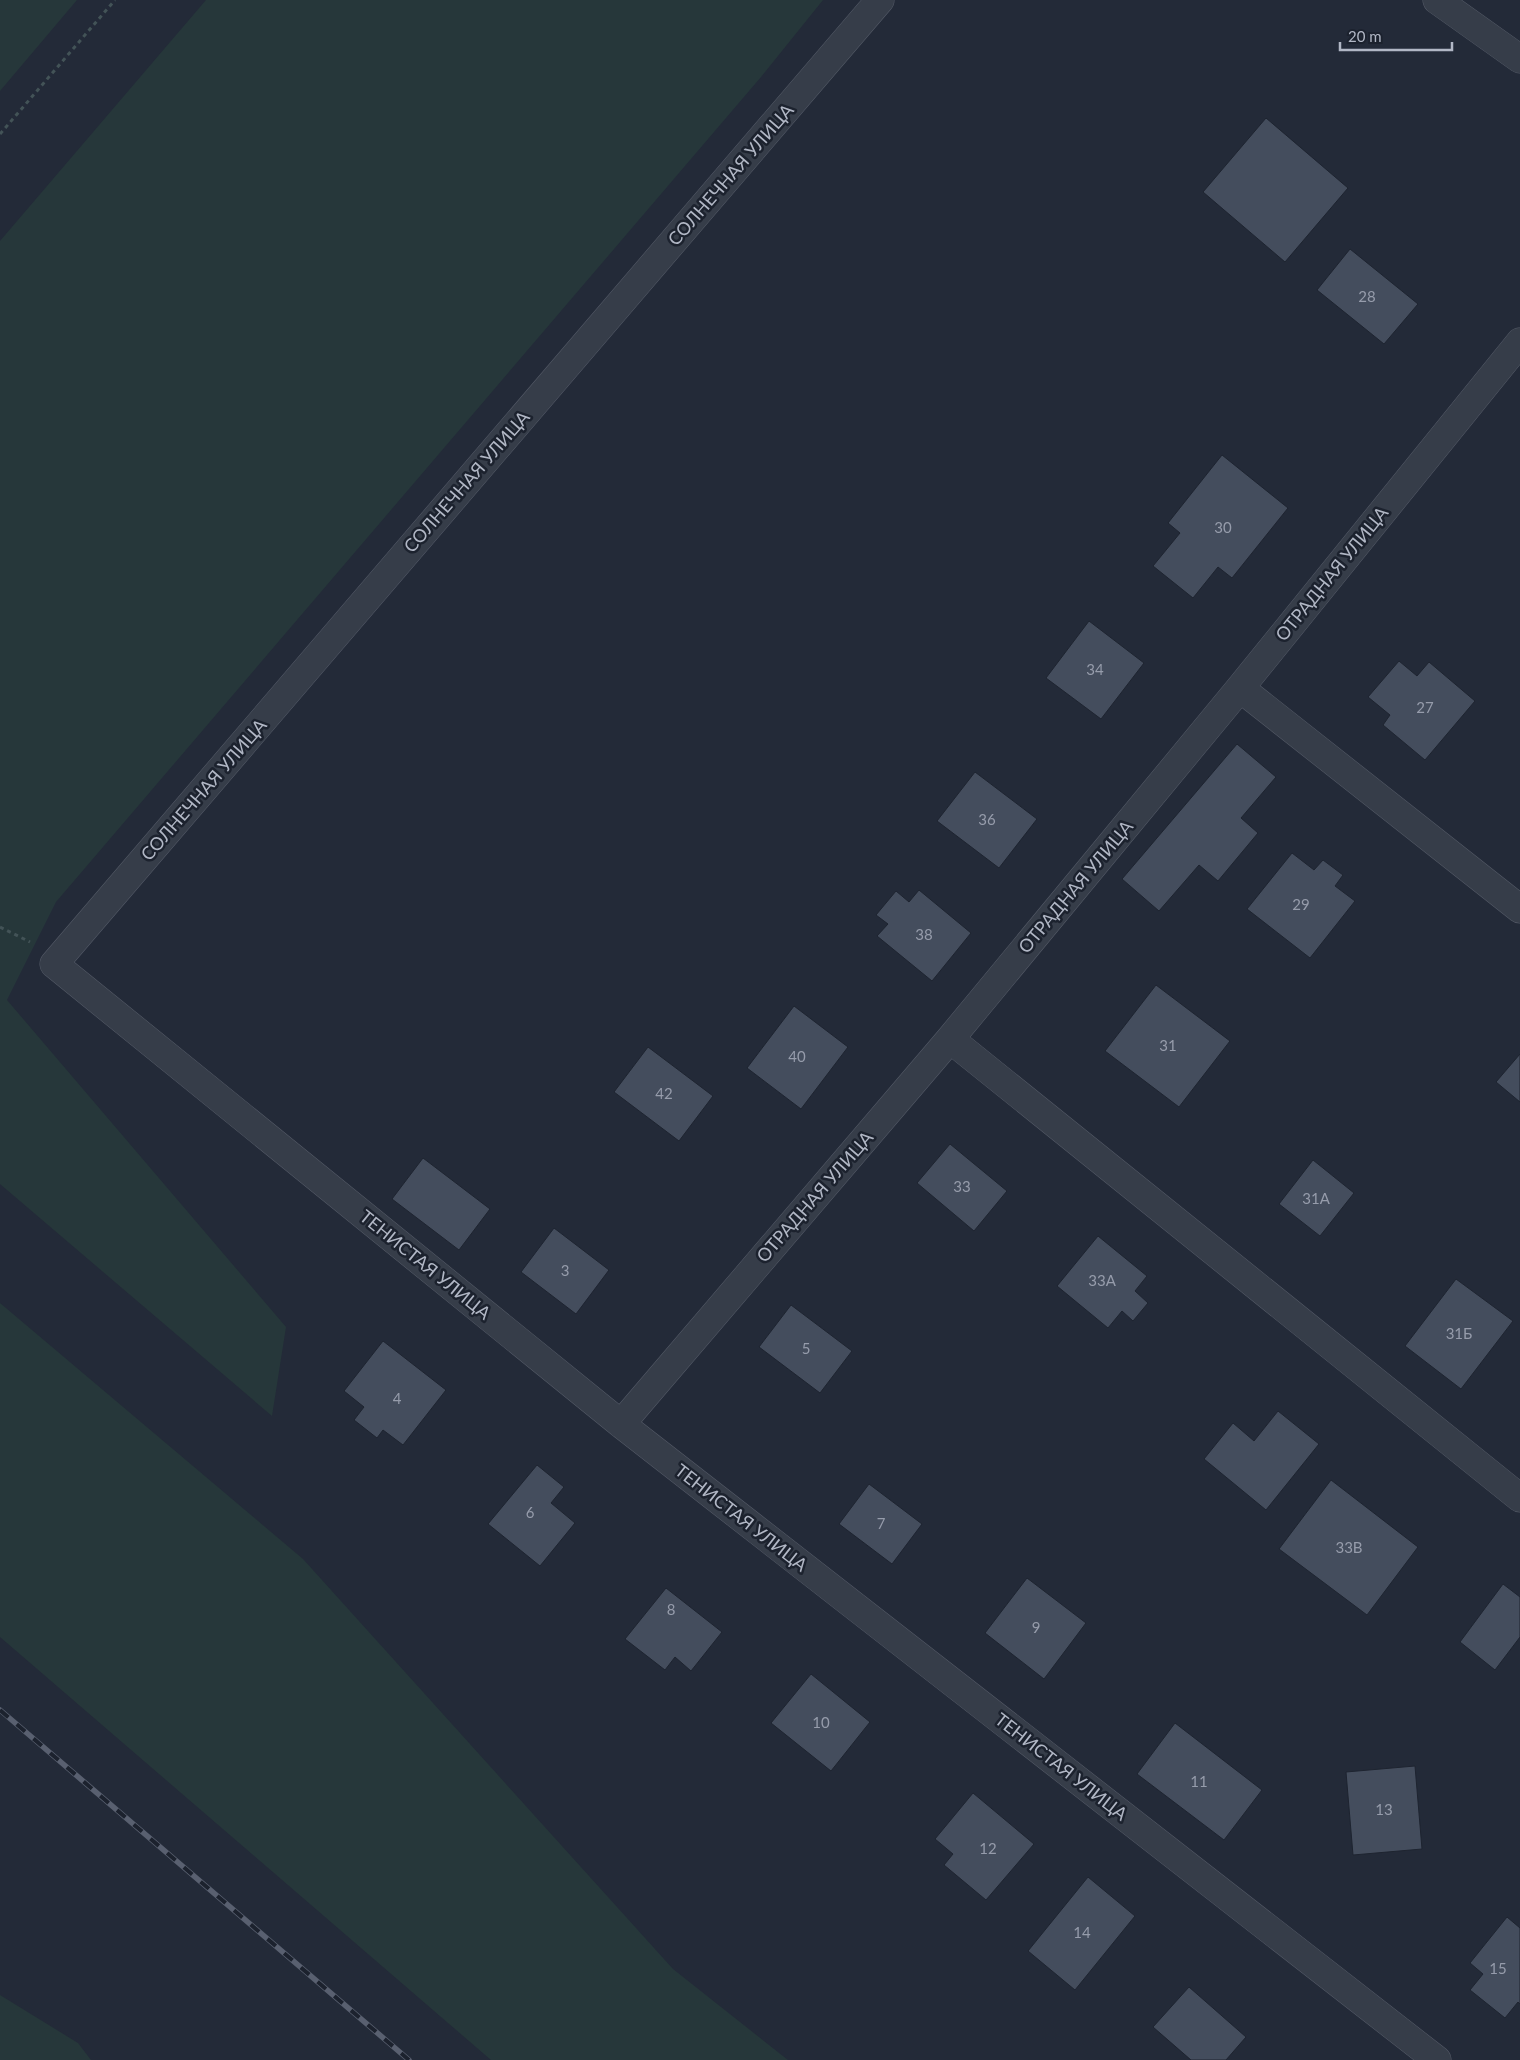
<svg xmlns="http://www.w3.org/2000/svg" width="1520" height="2060" font-family="Lato,sans-serif">
	<style>
		.green { fill: #26373a }
		.building { fill: #444d5d; stroke: #1e2430 }
		.lines { fill: none; stroke-linecap: round; stroke-linejoin: round }
		.minor-casing { stroke: #545a67; stroke-width: 29 }
		.path { stroke: #435357; stroke-width: 3; stroke-dasharray: 4 4; stroke-linecap: butt }
		.minor { stroke: #363d49; stroke-width: 28 }
		.rail-casing { stroke: #596070; stroke-width: 5.5 }
		.rail { stroke: #1c222e; stroke-width: 4; stroke-dasharray: 11; stroke-linecap: butt }
		.labels { text-anchor: middle; stroke-width: 5; stroke-linejoin: round; paint-order: stroke }
		.number-label { font-size: 15px; fill: #969cab }
		.street-label { font-size: 18px; fill: #b1b7c5; stroke: #1c222e }
	</style>
	<rect width="100%" height="100%" fill="#232a38"/>
	<path class="green" d="M0 0H77L0 91Z
		M206 0H823L761 77 56 902 7 1000 286 1327 272 1416 0 1184V241Z
		M0 1303 303 1559 673 1969 788 2060H491L0 1637Z
		M0 1995 78 2043 91 2060H0Z"/>
	<path class="building" d="M1266 118 1348 188 1285 262 1203 192Z
		M1350 249 1418 304 1384 344 1317 290Z
		M1222 455 1288 508 1232 578 1218 567 1193 598 1153 566 1180 533 1168 523Z
		M1089 621 1144 663 1101 719 1046 678Z
		M1399 661 1417 676 1429 662 1475 701 1425 760 1383 725 1390 715 1368 697Z
		M1237 744 1276 777 1241 818 1258 833 1218 881 1199 865 1159 911 1122 879Z
		M975 772 1037 819 999 868 937 821Z
		M1292 853 1314 870 1323 860 1343 875 1335 886 1355 901 1310 958 1247 909Z
		M919 890 971 933 932 981 877 936 888 924 876 915 896 891 909 902Z
		M1156 985 1230 1041 1179 1107 1105 1051Z
		M794 1006 848 1047 801 1109 747 1068Z
		M648 1047 713 1096 679 1141 614 1092Z
		M1520 1054V1102L1496 1082Z
		M950 1144 1007 1191 974 1231 917 1183Z
		M423 1158 490 1209 459 1250 392 1199Z
		M1313 1160 1354 1193 1320 1236 1279 1204Z
		M554 1228 609 1270 576 1314 521 1272Z
		M1098 1236 1147 1276 1135 1291 1148 1303 1133 1321 1122 1311 1108 1328 1057 1286Z
		M1456 1279 1513 1321 1461 1389 1405 1346Z
		M791 1305 852 1351 820 1393 759 1347Z
		M383 1341 446 1390 403 1445 383 1430 377 1438 354 1420 364 1407 344 1391Z
		M1278 1411 1319 1444 1266 1510 1204 1459 1233 1423 1254 1441Z
		M537 1465 564 1487 551 1503 575 1523 540 1566 488 1524Z
		M1331 1480 1418 1547 1367 1615 1279 1549Z
		M869 1484 922 1524 892 1564 839 1524Z
		M1027 1578 1086 1623 1044 1679 985 1633Z
		M1503 1584 1520 1597V1637L1495 1670 1460 1642Z
		M666 1588 722 1632 691 1671 675 1657 665 1670 625 1639Z
		M811 1674 870 1722 831 1771 771 1723Z
		M1175 1723 1262 1790 1224 1840 1137 1774Z
		M1415 1766 1422 1849 1353 1855 1346 1772Z
		M973 1793 1034 1844 986 1900 944 1865 953 1854 935 1839Z
		M1088 1877 1135 1916 1075 1990 1028 1951Z
		M1507 1917 1520 1928V2004L1518 2002 1505 2018 1470 1990 1483 1974 1470 1963Z
		M1189 1987 1246 2037 1226 2060H1191L1153 2027Z"/>
	<g class="lines">
		<g class="minor-casing">
			<path id="minor" d="M880 0 54 964 621 1424 1437 2060
				M1437 0 1520 59
				M1240 688 1520 909
				M950 1039 1520 1498
				M621 1424 950 1039 1240 688 1520 342"/>
		</g>
		<path class="path" d="M0 134 115 0
			M0 927 30 942"/>
		<use href="#minor" class="minor"/>
		<g class="rail-casing">
			<path id="rail" d="M0 1710 409 2060"/>
		</g>
		<use href="#rail" class="rail"/>
	</g>
	<g class="labels">
		<g class="number-label">
			<text x="1367" y="302">28</text>
			<text x="1223" y="533">30</text>
			<text x="1095" y="675">34</text>
			<text x="1425" y="713">27</text>
			<text x="987" y="825">36</text>
			<text x="1301" y="910">29</text>
			<text x="924" y="940">38</text>
			<text x="1168" y="1051">31</text>
			<text x="797" y="1062">40</text>
			<text x="664" y="1099">42</text>
			<text x="962" y="1192">33</text>
			<text x="1316" y="1204">31А</text>
			<text x="565" y="1276">3</text>
			<text x="1102" y="1286">33А</text>
			<text x="1459" y="1339">31Б</text>
			<text x="806" y="1354">5</text>
			<text x="397" y="1404">4</text>
			<text x="530" y="1518">6</text>
			<text x="881" y="1529">7</text>
			<text x="1349" y="1553">33В</text>
			<text x="671" y="1615">8</text>
			<text x="1036" y="1633">9</text>
			<text x="821" y="1728">10</text>
			<text x="1199" y="1787">11</text>
			<text x="1384" y="1815">13</text>
			<text x="988" y="1854">12</text>
			<text x="1082" y="1938">14</text>
			<text x="1498" y="1974">15</text>
		</g>
		<g class="street-label">
			<text transform="translate(731 175) rotate(-49)" y="6">СОЛНЕЧНАЯ УЛИЦА</text>
			<text transform="translate(467 482) rotate(-49)" y="6">СОЛНЕЧНАЯ УЛИЦА</text>
			<text transform="translate(1332 574) rotate(-51)" y="6">ОТРАДНАЯ УЛИЦА</text>
			<text transform="translate(204 790) rotate(-49)" y="6">СОЛНЕЧНАЯ УЛИЦА</text>
			<text transform="translate(1076 887) rotate(-50)" y="6">ОТРАДНАЯ УЛИЦА</text>
			<text transform="translate(815 1197) rotate(-49)" y="6">ОТРАДНАЯ УЛИЦА</text>
			<text transform="translate(425 1265) rotate(39)" y="6">ТЕНИСТАЯ УЛИЦА</text>
			<text transform="translate(741 1518) rotate(38)" y="6">ТЕНИСТАЯ УЛИЦА</text>
			<text transform="translate(1061 1767) rotate(38)" y="6">ТЕНИСТАЯ УЛИЦА</text>
		</g>
	</g>
	<path d="M1340 42v8h112v-8" fill="none" stroke="#b1b7c5" stroke-width="2.5"/>
	<text x="1348" y="42" font-size="15" fill="#b1b7c5" stroke="#1c222e" stroke-width="4" paint-order="stroke">20 m</text>
</svg>
